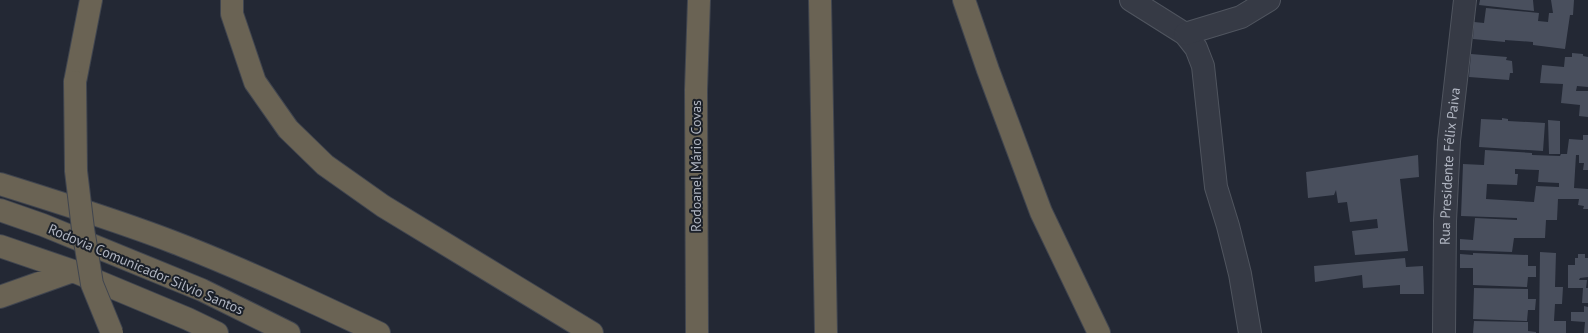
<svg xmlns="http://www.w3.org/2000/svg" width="1588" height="333" font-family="'PT Sans',sans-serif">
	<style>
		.building { fill: #494f5d; fill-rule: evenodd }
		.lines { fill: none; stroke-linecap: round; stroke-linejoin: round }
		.minor-casing { stroke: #50555f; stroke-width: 24 }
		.highway-casing { stroke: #40454f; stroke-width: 24 }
		.minor { stroke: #363a45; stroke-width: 22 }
		.highway { stroke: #6a6354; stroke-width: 22 }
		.highway-bridge-casing { stroke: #40454f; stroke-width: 24; stroke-linecap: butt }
		.highway-bridge { stroke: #6a6354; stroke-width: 22 }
		.labels { text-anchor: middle; stroke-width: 4; stroke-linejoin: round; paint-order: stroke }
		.street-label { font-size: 14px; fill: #b0b5c1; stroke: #1b2029 }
	</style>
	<rect width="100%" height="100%" fill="#232834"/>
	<path class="building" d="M1480 0H1533L1534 11 1479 5Z
		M1551 0H1574L1573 15H1570L1565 49 1533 45V42L1505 40V42L1473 39 1474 22 1484 23 1486 8 1539 13 1538 21 1548 22 1549 13H1553Z
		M1572 53 1583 54V56L1588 57V87L1577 86 1576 91H1588V117L1579 116 1580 105 1561 103 1563 84 1540 83 1542 65 1564 67 1565 57H1572Z
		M1471 54 1507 57 1506 60 1512 61 1513 73H1510L1509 80 1469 77Z
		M1502 118 1508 119V121L1545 123 1543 151 1479 147 1481 119 1502 120Z
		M1548 120 1560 121V154H1549Z
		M1583 135H1588V170H1583L1584 163H1579V155H1576L1574 188 1588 189V209H1583L1584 206 1578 205 1579 199H1558L1557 220H1546L1545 238H1514L1512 252 1460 250V239L1473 240 1475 218 1517 220V218L1461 216 1463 164 1484 165 1485 150 1532 153V155L1560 156 1561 154H1567L1569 139 1583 140ZM1515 169 1539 170 1538 182 1559 183V187L1536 186 1534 202 1486 199 1487 184 1517 185 1518 174H1515Z
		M1418 155 1419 177 1400 179 1408 251 1355 255 1352 231 1378 228 1377 219 1350 222 1347 202 1338 203 1336 190 1334 195 1308 198 1306 172Z
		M1540 252 1556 253 1555 287H1563L1562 304H1555L1554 321H1566V333H1539Z
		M1473 253 1528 255V266H1536V277H1528L1527 287 1473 285V268H1460V254L1473 255Z
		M1578 254H1585V258H1588V277L1580 278 1579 280H1587L1586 288H1588V303H1582L1583 288H1568V265H1575V258H1578Z
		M1405 258 1406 267 1423 266 1424 294H1400V285L1363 288 1362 275 1315 282 1314 266Z
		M1474 288 1528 289V299H1536L1535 310H1528L1527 321 1473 319Z
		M1584 306 1588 307V333H1584L1585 322 1571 321V312H1584Z
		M1474 321 1528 322V331L1536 332V333H1473Z"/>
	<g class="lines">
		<g class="minor-casing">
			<g id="minor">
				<path d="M1131 0 1185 34 1196 48 1203 66 1216 187 1228 226 1240 274 1250 333"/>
				<path d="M1185 34 1241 17 1269 0"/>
				<path id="s1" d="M1444 333 1445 221 1449 141 1465 0"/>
			</g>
		</g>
		<g class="highway-casing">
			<path id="highway" d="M232 0V14L255 82 288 129 325 165 383 206 592 333
				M820 0 826 333
				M964 0 988 70 1041 212 1099 333
				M75 82 91 0
				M0 184C58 202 116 220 173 242 243 269 311 301 379 333
				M0 210 43 225 202 290 289 333
				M0 246 73 271 188 319 217 333
				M0 297 73 271
				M697 333 696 90 699 0"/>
		</g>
		<use href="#minor" class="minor"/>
		<use href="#highway" class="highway"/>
		<g class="highway-bridge-casing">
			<path id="highway-bridge" d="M75 82 76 171 83 229 92 284 112 333"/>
		</g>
		<use href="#highway-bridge" class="highway-bridge"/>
	</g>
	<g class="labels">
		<g class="street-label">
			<text transform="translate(696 166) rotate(-90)" y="5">Rodoanel Mário Covas</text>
			<text dy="5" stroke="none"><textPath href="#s1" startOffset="167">Rua Presidente Félix Paiva</textPath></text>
			<text transform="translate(146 269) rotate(23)" y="5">Rodovia Comunicador Silvio Santos</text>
		</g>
	</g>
</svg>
